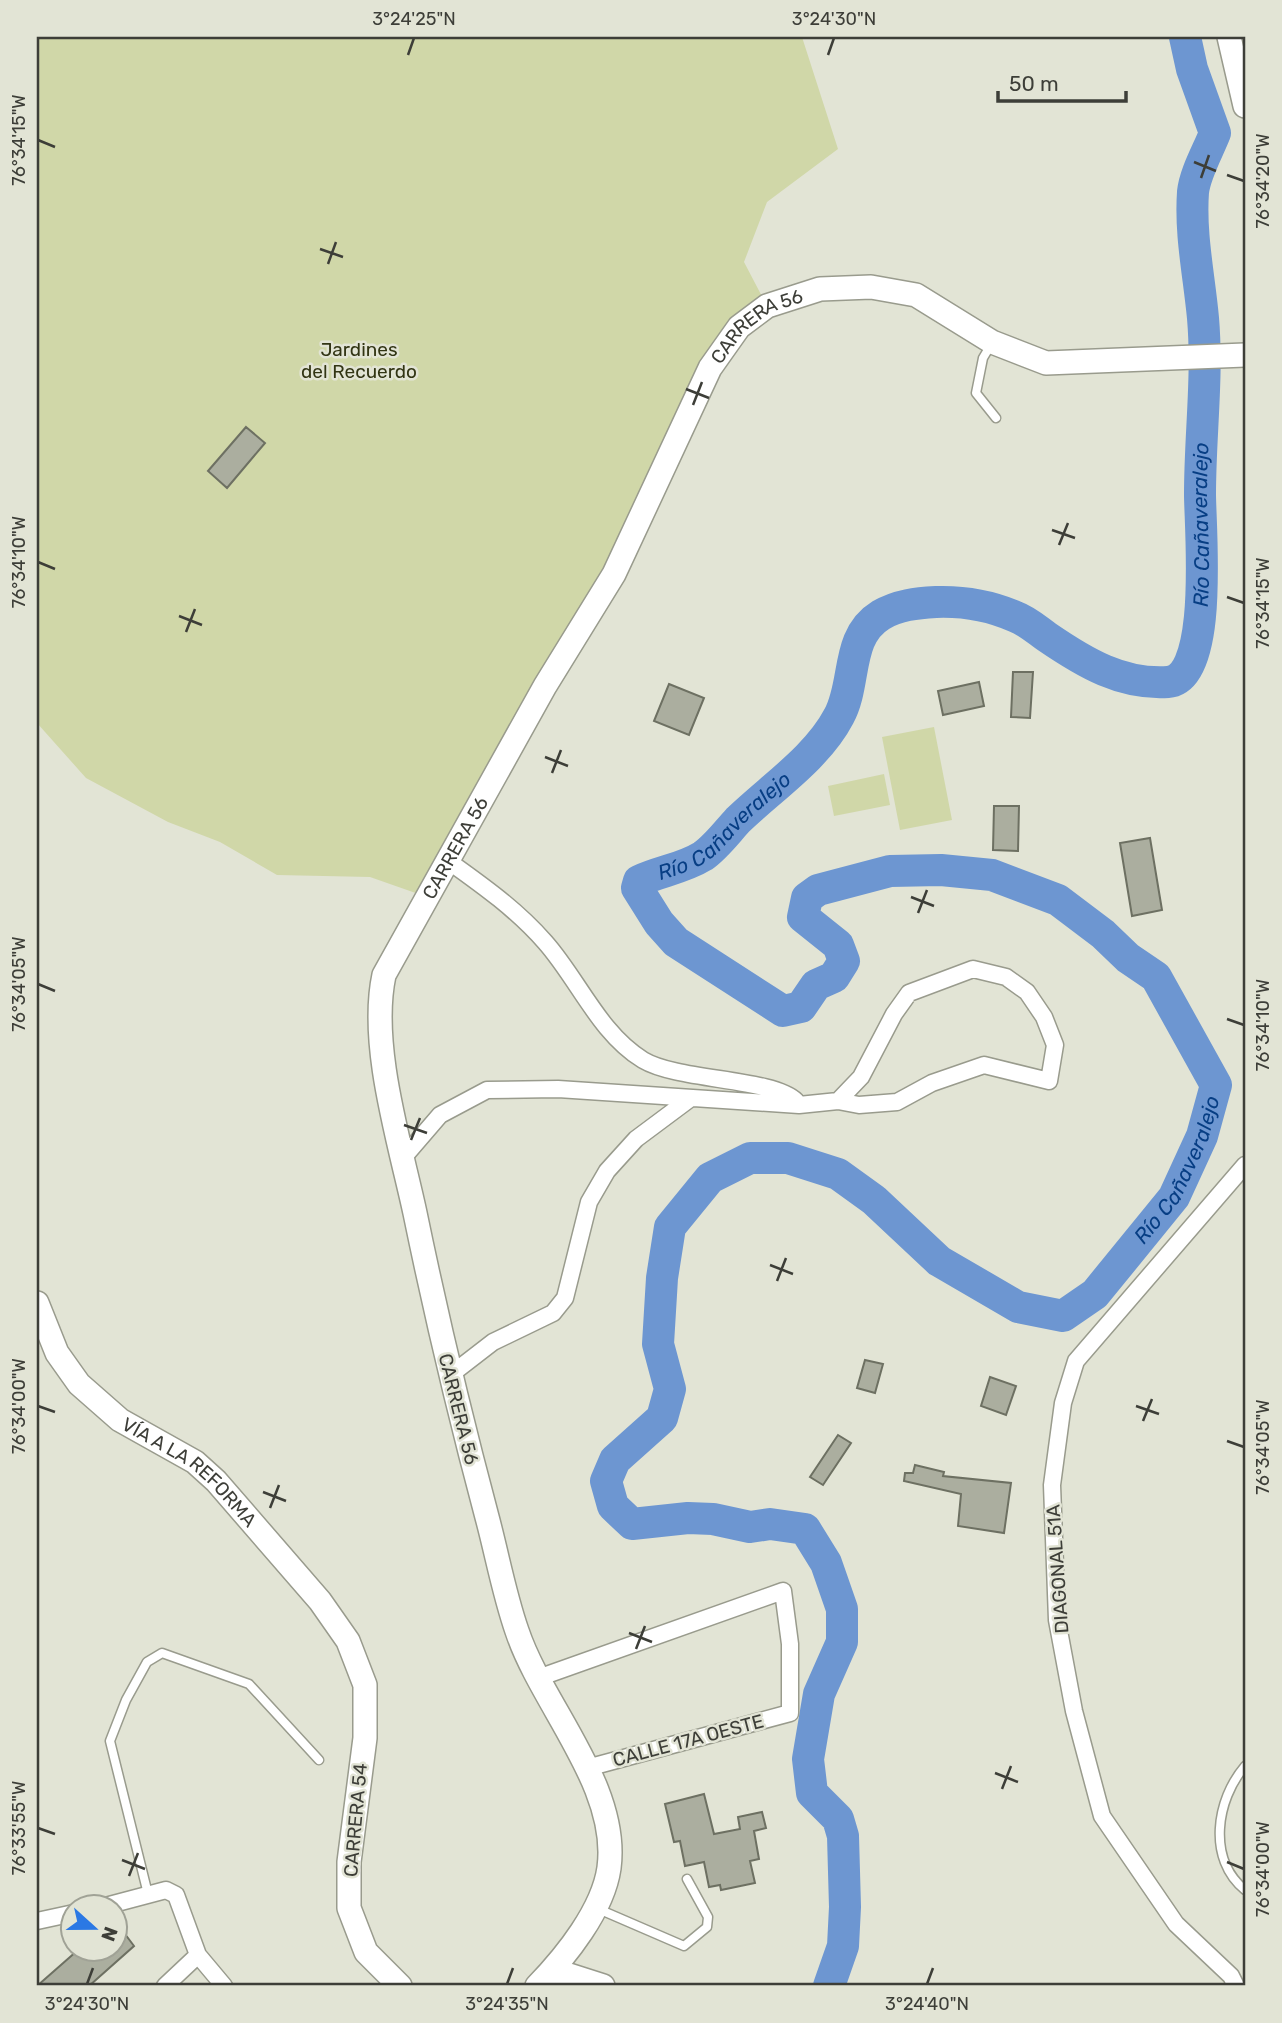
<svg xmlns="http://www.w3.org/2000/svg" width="1282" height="2023" font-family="Rubik,sans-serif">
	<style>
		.green { fill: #d0d7a8 }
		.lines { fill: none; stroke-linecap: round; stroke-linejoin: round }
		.river { stroke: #6d96d1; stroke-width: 32 }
		.building { fill: #abae9f; stroke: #6d7062; stroke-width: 2 }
		.lane-casing { stroke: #999b8d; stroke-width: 11 }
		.street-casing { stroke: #999b8d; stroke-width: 19 }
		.secondary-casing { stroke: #999b8d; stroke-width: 26 }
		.lane { stroke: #fff; stroke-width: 8 }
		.street { stroke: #fff; stroke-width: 16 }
		.secondary { stroke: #fff; stroke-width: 23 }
		.ticks { fill: none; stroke: #3d3e38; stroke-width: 2.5 }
		.labels { text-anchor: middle; stroke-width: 5; stroke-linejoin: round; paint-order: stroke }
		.street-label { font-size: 19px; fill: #3d3e38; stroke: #e2e4d5 }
		.park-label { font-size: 19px; fill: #323514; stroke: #e2e4d5 }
		.water-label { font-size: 21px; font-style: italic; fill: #073e84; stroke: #e2e4d5 }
		.neatline { fill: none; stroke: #3d3e38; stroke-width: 2.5 }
		.ticks-label { font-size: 18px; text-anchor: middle; fill: #3d3e38 }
	</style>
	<rect width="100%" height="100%" fill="#e2e4d5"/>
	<path class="green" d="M37 37H802L838 149 767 202 744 262 767 306 739 327 663 473 427 897 370 877 277 875 220 842 168 822 86 778 37 723Z
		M934 727 952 820 900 830 882 737Z
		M884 774 890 805 834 816 828 786Z"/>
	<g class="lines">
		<path class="river" id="s1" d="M829 1986 843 1946 845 1907 843 1836 838 1819 812 1793 808 1759 819 1694 842 1642V1609L826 1563 805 1529 770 1524 750 1527 713 1519 688 1518 632 1524 613 1506 606 1481 615 1460 662 1418 670 1389 658 1344 662 1278 670 1227 710 1178 750 1158H788L838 1174 874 1200 939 1261 1018 1307 1063 1316 1095 1294 1174 1197 1202 1136 1216 1085 1156 977 1128 958 1103 934 1058 900 992 875 941 870 890 871 818 890 807 898 803 917 838 945 844 961 834 977 816 985 801 1007 783 1011 676 942 659 923 637 888 639 881C660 871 682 869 703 856 716 847 727 832 738 820 771 788 817 758 839 716 857 683 845 637 881 615 898 605 917 603 936 602 964 601 989 605 1016 617 1027 621 1037 630 1047 637 1085 663 1122 685 1168 682 1214 679 1200 528 1200 494 1200 435 1208 377 1203 318 1199 275 1190 235 1193 192 1195 173 1208 151 1215 133L1192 69 1185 37"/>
	</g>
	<path class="building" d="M246 427 265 443 227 488 208 471Z
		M1013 672H1033L1030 718 1011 717Z
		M979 682 984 706 943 715 938 691Z
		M669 684 704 698 689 735 654 721Z
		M994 806H1019L1018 851 993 850Z
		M1150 838 1162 910 1132 916 1120 843Z
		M865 1360 883 1364 875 1393 857 1388Z
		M990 1377 1016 1386 1006 1415 981 1406Z
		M838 1435 851 1443 823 1485 810 1477Z
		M915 1465 944 1472 943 1476 1011 1483 1004 1533 958 1526 961 1494 904 1481 905 1473H913Z
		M704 1794 714 1834 740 1829 738 1817 762 1812 766 1828 754 1831 759 1859 750 1861 755 1883 721 1890 720 1885 709 1887 704 1862 685 1866 680 1841 674 1842 665 1804Z
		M116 1922 134 1946 89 1986H37L78 1950H116Z"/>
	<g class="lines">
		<g class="lane-casing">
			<path id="lane" d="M992 343 983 358 976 393 996 418
				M1245 1766C1216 1800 1207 1859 1245 1890
				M148 1894 110 1741 126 1700 147 1662 162 1653 249 1684 319 1760
				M596 1908 684 1946 707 1927 708 1917 687 1879"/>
		</g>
		<g class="street-casing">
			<path id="street" d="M447 860C482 885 516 909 545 942 578 979 599 1033 643 1060 678 1081 773 1078 796 1101
				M403 1158 440 1115 487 1090 558 1089 799 1105 838 1101 859 1105 897 1102 932 1083 984 1065 1049 1081 1055 1045 1044 1017 1027 992 1006 977 973 969 909 993 894 1014 861 1077 838 1101
				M449 1376 493 1342 553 1313 565 1298 589 1202 607 1171 636 1139 691 1098
				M538 1678 783 1591 790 1644V1713L587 1768
				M98 1908 166 1890 176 1895 198 1955 224 1986
				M37 1921 74 1913
				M165 1986 198 1955
				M1236 1986 1231 1976 1176 1924 1102 1816 1074 1711 1057 1620 1052 1485 1063 1403 1076 1361 1245 1165"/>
		</g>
		<g class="secondary-casing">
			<g id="secondary">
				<path d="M1229 37 1245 106"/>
				<path id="s2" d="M37 1303 57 1353 79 1384 120 1420 195 1462 216 1481 320 1601 348 1641 365 1685V1738L349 1862V1908L366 1952 400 1986"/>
				<path d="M553 1970 603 1986"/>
				<path id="s3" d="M537 1986C566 1956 603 1910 609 1868 620 1786 542 1706 517 1631 504 1594 497 1554 487 1517 460 1416 436 1315 415 1213 400 1143 369 1045 384 975L545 686 614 574 710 368 739 327 767 306 820 289 871 287 916 295 992 342 1046 363 1245 355"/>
			</g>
		</g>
		<use href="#lane" class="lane"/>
		<use href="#street" class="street"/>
		<use href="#secondary" class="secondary"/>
	</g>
	<path class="ticks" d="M408 55 414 38M828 55 834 38M38 140 55 147M1194 162 1216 171M1227 175 1244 181M1201 178 1209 155M320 249 343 257M328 264 336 242M686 389 709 398M693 405 702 382M1052 530 1075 538M1059 545 1068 523M38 562 55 569M1227 597 1244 603M179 616 202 625M186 632 195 609M545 757 568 766M552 773 561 750M911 897 934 906M918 913 927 890M38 984 55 991M1227 1019 1244 1025M404 1125 427 1133M411 1140 420 1118M770 1265 793 1274M777 1281 786 1258M38 1406 55 1412M1136 1406 1159 1414M1143 1421 1152 1399M1227 1441 1244 1447M263 1492 286 1501M270 1508 279 1485M629 1633 652 1642M636 1649 645 1626M995 1773 1018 1782M1002 1789 1011 1766M38 1828 55 1834M122 1860 145 1869M1227 1862 1244 1869M129 1876 138 1853M87 1984 93 1968M507 1984 513 1968M927 1984 933 1968"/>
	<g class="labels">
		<g class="street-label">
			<text dy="7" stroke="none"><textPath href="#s3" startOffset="1825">CARRERA 56</textPath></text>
			<text dy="7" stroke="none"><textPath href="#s3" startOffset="1216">CARRERA 56</textPath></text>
			<text transform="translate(459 1409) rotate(76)" y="7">CARRERA 56</text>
			<text dy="7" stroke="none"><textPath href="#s2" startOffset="234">VÍA A LA REFORMA</textPath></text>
			<text transform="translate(1057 1569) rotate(-94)" y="7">DIAGONAL 51A</text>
			<text transform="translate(688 1740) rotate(-15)" y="7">CALLE 17A OESTE</text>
			<text transform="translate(355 1820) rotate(-85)" y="7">CARRERA 54</text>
		</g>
		<g class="park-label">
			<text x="359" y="356">Jardines<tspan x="359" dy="22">del Recuerdo</tspan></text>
		</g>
		<g class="water-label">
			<text dy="7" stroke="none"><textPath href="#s1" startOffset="3477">Río Cañaveralejo</textPath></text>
			<text dy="7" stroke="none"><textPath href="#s1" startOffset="2725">Río Cañaveralejo</textPath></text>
			<text dy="7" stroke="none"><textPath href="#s1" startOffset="1652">Río Cañaveralejo</textPath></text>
		</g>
	</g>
	<rect width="1282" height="2023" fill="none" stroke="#e2e4d5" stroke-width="77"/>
	<g transform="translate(94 1928) rotate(111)"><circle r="33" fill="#e2e4d5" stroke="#a0a296" stroke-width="2"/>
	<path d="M0-5L12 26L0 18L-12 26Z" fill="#2b78e4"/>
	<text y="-10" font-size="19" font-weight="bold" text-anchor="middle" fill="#3d3e38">N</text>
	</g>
	<path d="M998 91v10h128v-10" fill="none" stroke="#3d3e38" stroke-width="3.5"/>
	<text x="1009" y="91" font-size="21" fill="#3d3e38" stroke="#e2e4d5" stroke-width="5" paint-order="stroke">50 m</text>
	<rect x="38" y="38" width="1206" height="1946" class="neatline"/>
	<g class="ticks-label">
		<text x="414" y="25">3°24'25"N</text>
		<text x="834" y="25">3°24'30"N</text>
		<text transform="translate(19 140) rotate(-90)" y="6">76°34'15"W</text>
		<text transform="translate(1263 181) rotate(-90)" y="6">76°34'20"W</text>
		<text transform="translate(19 562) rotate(-90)" y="6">76°34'10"W</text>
		<text transform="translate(1263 603) rotate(-90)" y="6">76°34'15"W</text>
		<text transform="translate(19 984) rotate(-90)" y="6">76°34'05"W</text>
		<text transform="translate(1263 1025) rotate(-90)" y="6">76°34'10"W</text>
		<text transform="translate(19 1406) rotate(-90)" y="6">76°34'00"W</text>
		<text transform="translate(1263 1447) rotate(-90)" y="6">76°34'05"W</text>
		<text transform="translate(19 1828) rotate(-90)" y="6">76°33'55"W</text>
		<text transform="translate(1263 1869) rotate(-90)" y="6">76°34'00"W</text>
		<text x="87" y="2010">3°24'30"N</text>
		<text x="507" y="2010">3°24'35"N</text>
		<text x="927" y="2010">3°24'40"N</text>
	</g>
</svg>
